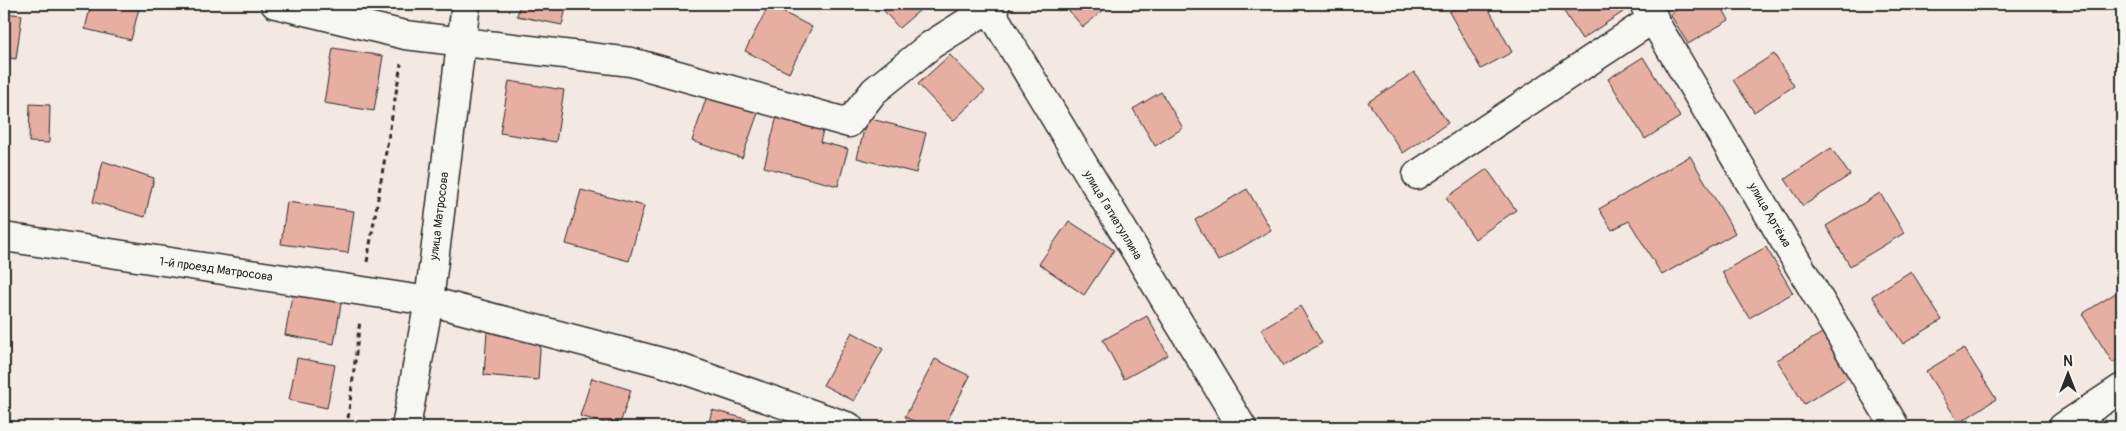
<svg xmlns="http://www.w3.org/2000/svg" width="2126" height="431" font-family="Pangolin,sans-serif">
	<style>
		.building { fill: #e7aea2; stroke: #2b2b2b }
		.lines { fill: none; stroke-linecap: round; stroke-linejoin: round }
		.minor-casing { stroke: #2b2b2b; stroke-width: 31 }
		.major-casing { stroke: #2b2b2b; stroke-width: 31 }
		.path { stroke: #2b2b2b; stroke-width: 3; stroke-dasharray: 5 4; stroke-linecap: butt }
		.minor { stroke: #f6f6f2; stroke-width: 28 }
		.major { stroke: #f6f6f2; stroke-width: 28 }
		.labels { text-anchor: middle; stroke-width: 4; stroke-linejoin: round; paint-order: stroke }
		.street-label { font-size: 12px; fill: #2b2b2b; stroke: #f6f6f2 }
	</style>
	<rect width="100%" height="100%" fill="#f3e8e2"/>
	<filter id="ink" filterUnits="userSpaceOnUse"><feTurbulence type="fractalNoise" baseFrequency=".02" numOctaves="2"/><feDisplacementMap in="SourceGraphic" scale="10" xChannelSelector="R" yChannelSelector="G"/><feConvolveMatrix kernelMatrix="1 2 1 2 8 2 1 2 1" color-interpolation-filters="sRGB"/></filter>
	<g filter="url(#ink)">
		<path class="building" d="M91 4H140L131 40 85 29Z
			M520 4H567L562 25 517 16Z
			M878 4H927L899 28Z
			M1063 4H1111L1083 27Z
			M1464 4H1486L1512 52 1481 69 1449 12Z
			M1559 4H1627L1629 8 1582 39Z
			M1686 4H1720L1729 20 1688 44 1670 14Z
			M769 5 812 27 789 73 745 51Z
			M4 13 22 15 16 59 4 57Z
			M333 48 383 56 374 111 324 103Z
			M1774 54 1794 86 1754 112 1733 80Z
			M950 55 985 91 953 121 918 84Z
			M1643 57 1680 117 1645 139 1608 79Z
			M1414 72 1448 123 1403 153 1368 102Z
			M509 81 564 90 556 142 500 133Z
			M1161 92 1183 128 1155 146 1133 109Z
			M707 96 758 113 742 158 692 141Z
			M30 104 50 105 49 143 29 142Z
			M777 116 824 127 820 142 848 149 838 186 764 167Z
			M867 118 926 133 916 173 857 158Z
			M1831 148 1850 175 1803 206 1785 179Z
			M1690 156 1735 233 1662 275 1629 221 1612 230 1599 209Z
			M103 161 154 178 145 217 93 202Z
			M1487 169 1516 210 1475 239 1446 198Z
			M1247 189 1271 230 1218 261 1195 220Z
			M581 190 644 206 629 261 566 244Z
			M1880 193 1904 233 1850 266 1826 226Z
			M287 202 354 211 348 253 281 244Z
			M1069 221 1114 250 1084 295 1039 264Z
			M1766 247 1793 293 1749 318 1722 272Z
			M1911 271 1942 320 1903 344 1872 296Z
			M294 285 343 293 334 344 285 335Z
			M2122 289V356L2113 363 2082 314Z
			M1300 306 1322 343 1283 366 1261 329Z
			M1147 316 1168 355 1124 379 1103 340Z
			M487 331 541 335 538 380 484 375Z
			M852 332 883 349 854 401 823 385Z
			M1822 333 1849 377 1804 404 1777 360Z
			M1964 348 1996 399 1959 423 1926 371Z
			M297 358 335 365 327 408 289 400Z
			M935 359 970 376 944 427H926L905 417Z
			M592 378 631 390 619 427 580 416Z
			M712 410 758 422 757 427H708Z"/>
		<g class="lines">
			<g class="minor-casing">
				<path id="minor" d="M275 4 405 35 631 62 849 123 874 91 931 45 996 4
					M983 4 990 10 1242 427
					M1644 4 1895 427
					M1417 175 1654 18
					M4 237 429 301 665 363 849 427
					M2063 427 2122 388"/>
			</g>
			<g class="major-casing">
				<path id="major" d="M406 427 429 301 466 4"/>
			</g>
			<path class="path" d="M367 262 401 64
				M347 427 360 320"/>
			<use href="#minor" class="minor"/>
			<use href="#major" class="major"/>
		</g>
	</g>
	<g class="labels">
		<g class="street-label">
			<text transform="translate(1113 215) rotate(59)" y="4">улица Гатиатуллина</text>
			<text transform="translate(1770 215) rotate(60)" y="4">улица Артёма</text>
			<text transform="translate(439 216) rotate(-83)" y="4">улица Матросова</text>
			<text transform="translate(216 269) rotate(8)" y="4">1-й проезд Матросова</text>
		</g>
	</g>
	<rect width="2126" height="431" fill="none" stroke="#f6f6f2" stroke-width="20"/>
	<rect x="10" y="10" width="2106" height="411" fill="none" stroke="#2b2b2b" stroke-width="2" filter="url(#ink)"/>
	<g transform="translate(2068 374)" stroke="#f6f6f2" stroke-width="4" paint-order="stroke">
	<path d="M0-4L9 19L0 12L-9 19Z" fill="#2b2b2b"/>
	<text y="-8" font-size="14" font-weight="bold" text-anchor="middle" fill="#2b2b2b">N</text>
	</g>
</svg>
